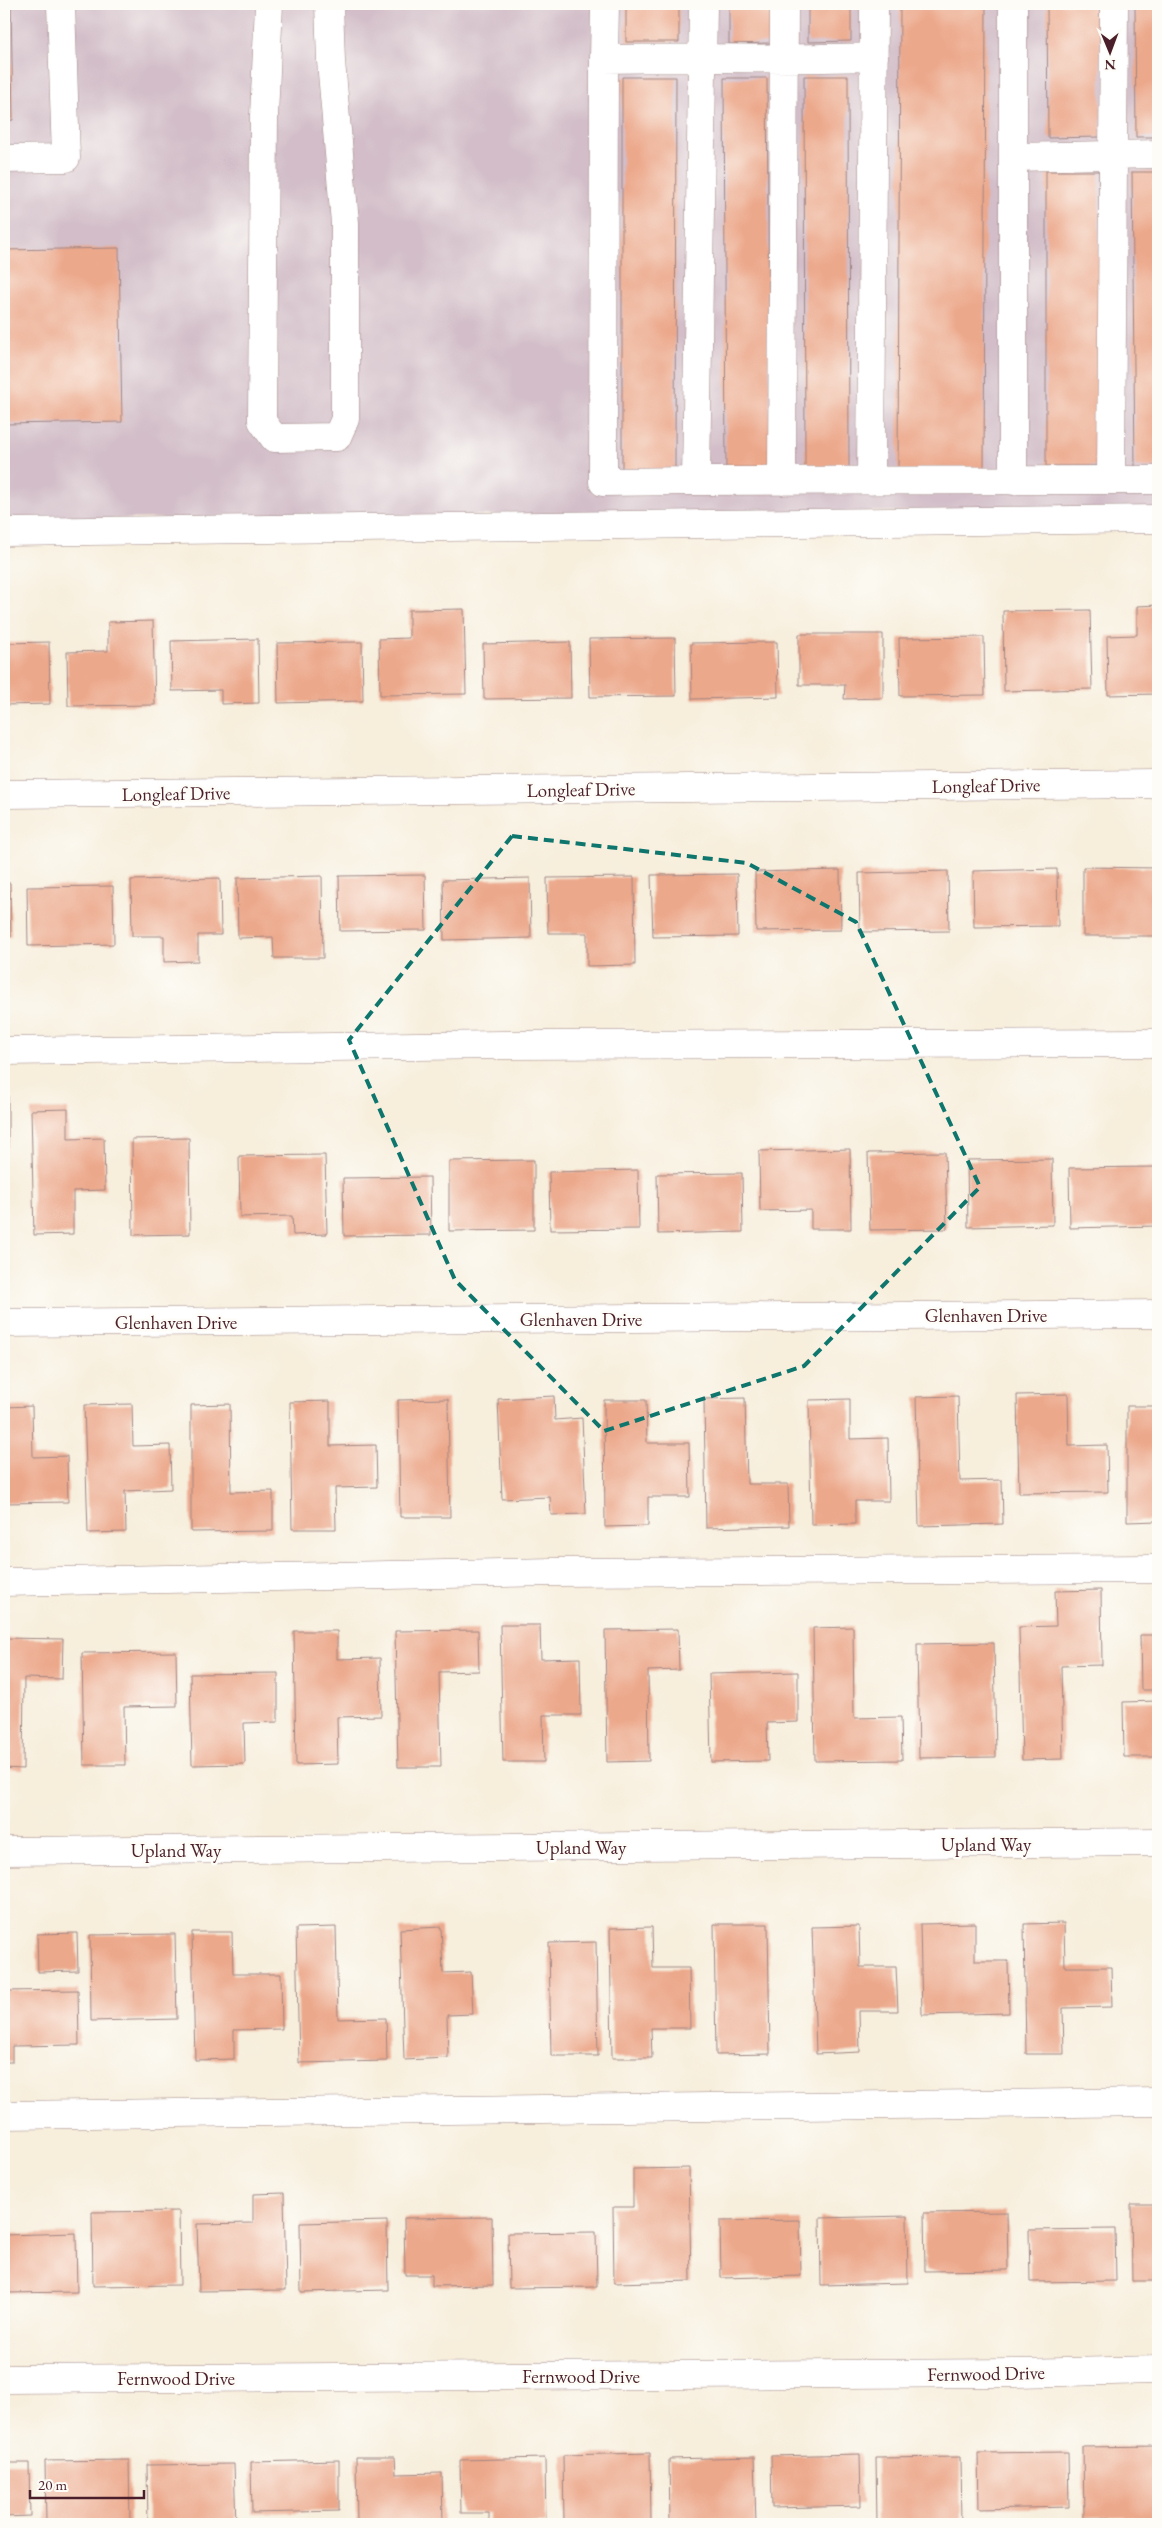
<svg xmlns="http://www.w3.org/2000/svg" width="1162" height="2528" font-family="'EB Garamond',serif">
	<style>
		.industrial { fill: #d2bdc8 }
		.building { fill: #eca88b }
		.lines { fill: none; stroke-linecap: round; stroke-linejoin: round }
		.minor-casing { stroke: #a08684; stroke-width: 29 }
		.minor { stroke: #fff; stroke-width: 28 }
		.marked { fill: none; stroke: #0f766e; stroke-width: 4; stroke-dasharray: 10 6; stroke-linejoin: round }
		.labels { text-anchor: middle; stroke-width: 5; stroke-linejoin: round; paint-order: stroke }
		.street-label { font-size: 19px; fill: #4a1f2b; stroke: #fdfcf7 }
	</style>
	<rect width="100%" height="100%" fill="#fdfcf7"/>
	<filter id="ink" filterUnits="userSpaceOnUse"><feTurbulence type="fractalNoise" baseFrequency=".02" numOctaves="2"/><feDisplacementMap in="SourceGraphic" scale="10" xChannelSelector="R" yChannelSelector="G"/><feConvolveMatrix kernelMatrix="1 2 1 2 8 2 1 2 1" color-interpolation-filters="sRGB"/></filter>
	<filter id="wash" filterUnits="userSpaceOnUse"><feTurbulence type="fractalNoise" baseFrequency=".0096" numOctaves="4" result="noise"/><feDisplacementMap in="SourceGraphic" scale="20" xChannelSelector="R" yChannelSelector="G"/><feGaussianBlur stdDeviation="1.12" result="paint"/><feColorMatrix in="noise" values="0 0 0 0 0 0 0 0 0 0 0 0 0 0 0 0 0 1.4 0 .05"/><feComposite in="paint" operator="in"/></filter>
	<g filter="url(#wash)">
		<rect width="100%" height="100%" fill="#f7eedc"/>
		<path class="industrial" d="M4 4H1158V509L4 520Z"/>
		<g id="blocks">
			<path class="building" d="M4 4H11L13 120 4 121Z
				M626 4H679V42H626Z
				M729 4H771V43L729 44Z
				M808 4H851V41L808 42Z
				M900 4H986L984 472H898Z
				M1047 4H1100L1101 137 1048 138Z
				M1135 4H1158V137H1136Z
				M804 76H848L849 468 805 469Z
				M622 77H676L675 469H622Z
				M724 78H767L770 470H726Z
				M1046 171H1099V466H1046Z
				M1132 172H1158V467H1135Z
				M119 248 122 422 4 424V250Z
				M1158 605V694L1108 695 1107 636 1137 635V606Z
				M464 609 466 694 380 695 379 639 409 638V610Z
				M1090 610 1092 689 1004 691 1003 611Z
				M153 621 155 705 68 706 67 652 108 651V622Z
				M799 634H883V698L844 699 845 685H799Z
				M984 637 985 695 900 696 899 638Z
				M675 638 676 696 590 697 589 639Z
				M258 639 259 703 221 704V690L172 691 171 641Z
				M49 642 50 704 4 705V643Z
				M362 642 363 701 278 703 277 643Z
				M570 642 571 698 484 699 483 644Z
				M777 642 778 697 692 699 691 643Z
				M1083 867 1158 868V936H1083Z
				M1057 869 1058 926 974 927 973 871Z
				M840 870 841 930 756 931 755 872Z
				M948 871 949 931 860 932 859 873Z
				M737 874 738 936 653 937 651 875Z
				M425 875 426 930 340 931 339 876Z
				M322 876 323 958H274L273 937 238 938 237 878Z
				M634 877 635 965 587 966V933H548L547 878Z
				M220 878 221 935H198V961L164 962V936H132L131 880Z
				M530 878 531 938 444 940 443 880Z
				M4 883H10L11 937H4Z
				M113 886 114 944 28 946 27 887Z
				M4 1092H8V1147H4Z
				M68 1109V1139L104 1138 105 1190 73 1191V1234L34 1235 31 1110Z
				M189 1138 190 1234 133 1235 132 1139Z
				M850 1149 851 1229H811V1210L760 1211 759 1151Z
				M945 1152 947 1229 870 1230 868 1153Z
				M325 1155 327 1234 293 1235 292 1216 240 1217 239 1156Z
				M1052 1159 1053 1225 968 1227 967 1160Z
				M534 1160V1230L449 1231V1161Z
				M1155 1167 1156 1226 1070 1228 1069 1168Z
				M638 1170 639 1229 550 1230 549 1172Z
				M742 1173 743 1232 658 1234 657 1174Z
				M430 1177 431 1235 344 1236 343 1178Z
				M1068 1394 1069 1446 1107 1445 1108 1492 1019 1493 1017 1395Z
				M554 1396 555 1420 582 1418 586 1514 551 1515 550 1497 502 1499 498 1399Z
				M958 1396 960 1481 1002 1480 1003 1524 919 1526 916 1397Z
				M745 1398 747 1484H788L789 1526 706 1528 704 1399Z
				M448 1399 450 1517H400L398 1400Z
				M850 1399V1439L888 1438 889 1501H855V1524L811 1525 809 1400Z
				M604 1400H646L647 1443H689L690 1497H648V1526L605 1527Z
				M330 1401V1446L376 1445 377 1487 335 1488 336 1529H292L290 1402Z
				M132 1404 133 1446 170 1445 171 1489 125 1491 126 1532 88 1533 84 1405Z
				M230 1404 231 1492 273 1491V1531L191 1532V1405Z
				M32 1406 33 1457 67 1456 68 1502 4 1503V1407Z
				M1127 1406H1158V1521L1127 1522Z
				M1101 1590 1102 1665 1061 1666 1063 1759 1022 1760 1019 1627 1056 1626 1055 1591Z
				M500 1625H540L541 1659 580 1658 581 1715H543L544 1762H503Z
				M853 1627 854 1718 901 1717 902 1760 815 1761 813 1628Z
				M678 1629 679 1670 648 1671 649 1761 607 1762 605 1630Z
				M478 1630 479 1671 439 1672 441 1767H398L395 1631Z
				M294 1631H337V1659L380 1658 381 1716 337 1717 338 1764 296 1765Z
				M1140 1635H1158V1690H1141Z
				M4 1638 63 1639 62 1679 24 1678 23 1769 4 1768Z
				M994 1643 996 1757 919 1758 917 1644Z
				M176 1652 177 1706 124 1707 125 1765H84L82 1653Z
				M798 1672V1722L767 1723 768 1761 711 1762 709 1674Z
				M278 1673V1722L244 1723 245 1764 192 1765 190 1674Z
				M1158 1701V1757H1124L1123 1702Z
				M975 1923V1961H1008L1009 2013 922 2015 920 1924Z
				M1064 1923 1065 1967H1111L1112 2007 1063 2008 1064 2054H1026L1024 1924Z
				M714 1924H768L770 2054 716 2055Z
				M859 1926 860 1967H896L898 2011H859L860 2052 816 2054 812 1927Z
				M336 1927 338 2019 386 2018 387 2061 299 2063 296 1928Z
				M441 1927 443 1973 471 1972 473 2014 447 2015 448 2058 404 2060 400 1929Z
				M652 1927 653 1968H689L690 2028H651L652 2058H612L610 1928Z
				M192 1932H232L233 1974H281L282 2029 234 2030V2059L195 2060Z
				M77 1933 78 1971 38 1972 37 1934Z
				M175 1934 177 2019 91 2021 90 1935Z
				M596 1942 598 2056H551L549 1943Z
				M78 1990 79 2045 12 2046V2062H4V1991Z
				M689 2168 691 2281 614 2283 613 2207H633V2169Z
				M284 2193 286 2290 199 2291 197 2224 253 2223V2194Z
				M1131 2204H1158V2281H1132Z
				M179 2211 180 2285 93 2286 92 2212Z
				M1007 2212 1008 2270 925 2271 924 2213Z
				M907 2216 908 2283 821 2285 820 2218Z
				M492 2217 493 2285 432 2286V2275H405L404 2218Z
				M800 2220 801 2276 721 2278 720 2221Z
				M387 2221 388 2290 301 2292 300 2223Z
				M1115 2229 1116 2281 1030 2282 1029 2230Z
				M596 2232 597 2287 509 2288 508 2233Z
				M76 2233 77 2292 4 2293V2235Z
				M1158 2446V2517L1084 2518 1083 2447Z
				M1068 2452 1069 2507 979 2509 978 2453Z
				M650 2453 651 2521 564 2523 563 2455Z
				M860 2454 861 2506 772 2508 771 2456Z
				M356 2457H395L396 2474 442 2473 443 2524H357Z
				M754 2457 756 2524H670L669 2459Z
				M960 2457 961 2524H877L876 2458Z
				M545 2458 546 2524H489V2513H461L460 2460Z
				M129 2460 130 2524H46L45 2461Z
				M339 2460V2511L252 2513 251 2462Z
				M4 2463H29L30 2516 4 2517Z
				M234 2464 236 2524H148L147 2465Z"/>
		</g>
	</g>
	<g filter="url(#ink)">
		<use href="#blocks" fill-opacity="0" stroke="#a08684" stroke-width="1"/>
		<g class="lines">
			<g class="minor-casing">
				<path id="minor" d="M269 4 264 116 262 421 274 438 337 437 345 419V223L331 61 329 4
					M605 4 604 59C694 57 784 60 874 57
					M703 4 696 481 1158 480
					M604 59 603 482 696 481
					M1013 157 1158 154
					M4 159 66 158 61 4
					M1111 480 1114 4
					M782 481 784 4
					M871 481 874 4
					M1013 481V4
					M4 532 1158 519
					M4 794 1158 784
					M4 1051 502 1045 1158 1043
					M4 1323 1158 1314
					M4 1582 554 1572 1158 1569
					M4 1851 1158 1842
					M4 2115 1158 2102
					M4 2379 1017 2373 1158 2370"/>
			</g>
			<use href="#minor" class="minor"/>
		</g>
	</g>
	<path class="marked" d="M512 836 747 863 856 922 980 1187 804 1366 604 1431 455 1280 349 1040Z"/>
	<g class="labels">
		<g class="street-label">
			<text transform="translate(986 785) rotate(-1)" y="7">Longleaf Drive</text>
			<text transform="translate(581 789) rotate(-1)" y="7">Longleaf Drive</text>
			<text transform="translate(176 793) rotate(-1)" y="7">Longleaf Drive</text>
			<text x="986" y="1322">Glenhaven Drive</text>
			<text x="581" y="1326">Glenhaven Drive</text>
			<text x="176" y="1329">Glenhaven Drive</text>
			<text x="986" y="1851">Upland Way</text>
			<text x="581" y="1854">Upland Way</text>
			<text x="176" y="1857">Upland Way</text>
			<text transform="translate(986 2373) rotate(-1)" y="7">Fernwood Drive</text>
			<text x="581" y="2383">Fernwood Drive</text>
			<text x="176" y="2385">Fernwood Drive</text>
		</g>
	</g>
	<rect width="1162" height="2528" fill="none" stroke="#fdfcf7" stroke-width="20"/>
	<g transform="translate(1110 52) rotate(179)" stroke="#fdfcf7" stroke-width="4" paint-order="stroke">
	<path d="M0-4L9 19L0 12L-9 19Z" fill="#4a1f2b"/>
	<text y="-8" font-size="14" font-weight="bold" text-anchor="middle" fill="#4a1f2b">N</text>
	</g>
	<path d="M30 2490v8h114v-8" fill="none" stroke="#4a1f2b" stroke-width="2.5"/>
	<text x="38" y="2490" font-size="15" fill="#4a1f2b" stroke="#fdfcf7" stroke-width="4" paint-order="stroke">20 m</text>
</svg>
